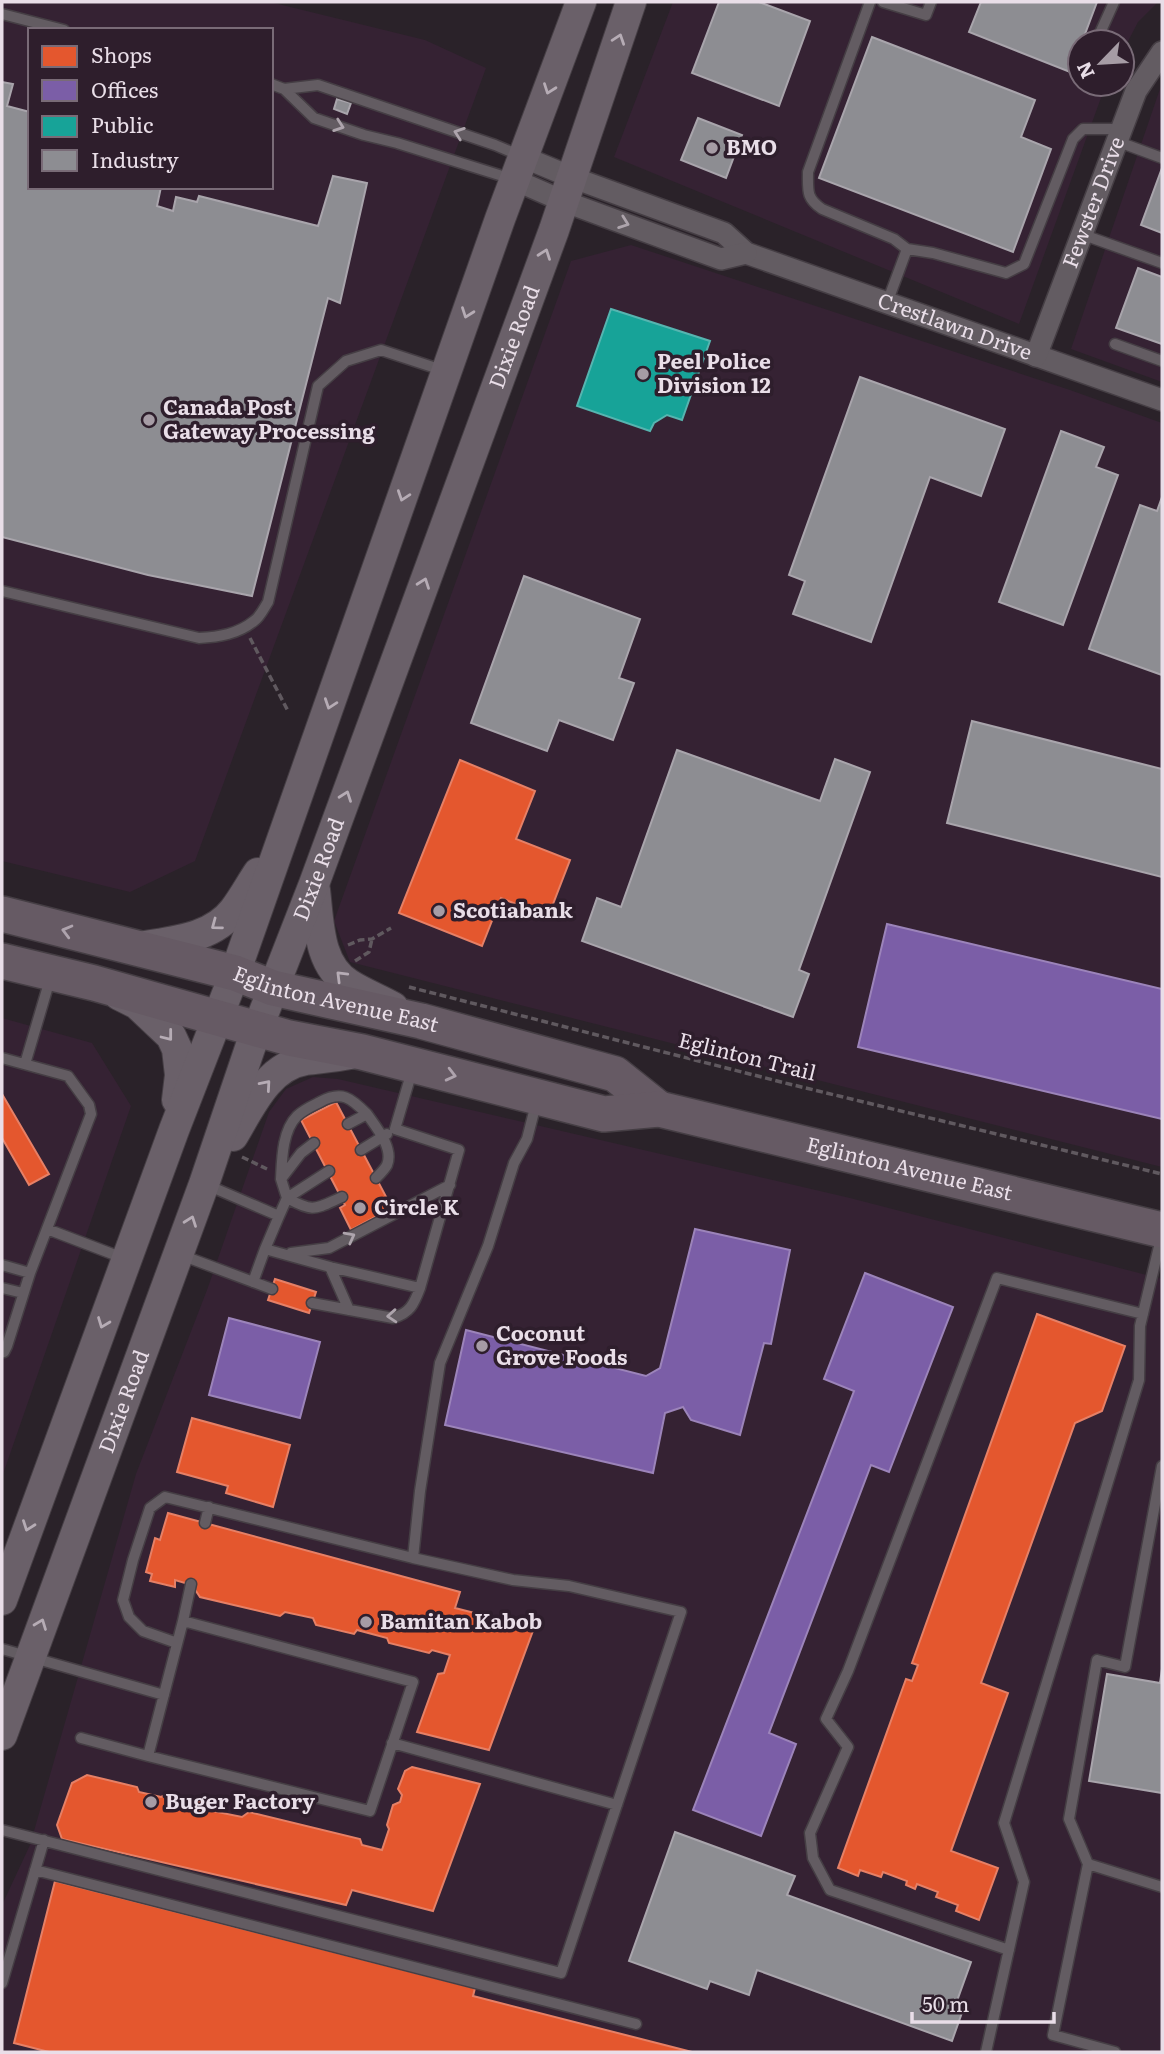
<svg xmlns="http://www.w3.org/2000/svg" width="1164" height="2054" font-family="Literata,serif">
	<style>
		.built { fill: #352233; fill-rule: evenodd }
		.shops { fill: #e4572e; stroke: #e68066; stroke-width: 2 }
		.offices { fill: #7b5ea7; stroke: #9c84ba; stroke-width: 2 }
		.public { fill: #17a398; stroke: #56b5b0; stroke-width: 2 }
		.industry { fill: #8d8d92; stroke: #a9a5ac; stroke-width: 2 }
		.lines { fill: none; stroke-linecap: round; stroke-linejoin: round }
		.lane-casing { stroke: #453e44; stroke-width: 13 }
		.street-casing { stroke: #453e44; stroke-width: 24 }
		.secondary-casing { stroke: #453e44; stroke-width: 32 }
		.primary-casing { stroke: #453e44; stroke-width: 38 }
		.path { stroke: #60595f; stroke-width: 3.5; stroke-dasharray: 7 3.5; stroke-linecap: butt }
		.lane { stroke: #635c62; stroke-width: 10 }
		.street { stroke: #635c62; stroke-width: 21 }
		.secondary { stroke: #6a6069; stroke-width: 30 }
		.primary { stroke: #665a64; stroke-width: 35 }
		.oneway { stroke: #b6acb5 }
		.oneway2 { stroke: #ada4ac }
		.oneway3 { stroke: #aea3ad }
		.poi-dot { fill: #a69ca5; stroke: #2e1e2c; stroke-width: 2.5 }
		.labels { text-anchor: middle; stroke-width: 7; stroke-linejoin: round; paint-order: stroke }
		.poi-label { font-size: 21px; font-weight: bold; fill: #e9dee8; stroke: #2e1e2c; text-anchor: start }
		.street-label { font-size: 21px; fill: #e9dee8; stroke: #2e1e2c }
	</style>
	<rect width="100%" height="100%" fill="#2a2229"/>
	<path class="built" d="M2 2H270L425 40 486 68 195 861 130 892 2 861ZM30 30H271V187H30Z
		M673 2H1158L1138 22 1122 53V42H1080V84H1106L1019 324 614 157Z
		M1162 83V382L1071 349Z
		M631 245 1070 390 1162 423V1167L350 962 334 921 571 261Z
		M2 1018 92 1043 131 1106 2 1477Z
		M313 1077 338 1079 850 1198 1162 1279V2052H2V1905L30 1845 136 1474 207 1290 269 1112 286 1089Z"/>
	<path class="shops" d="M460 760 535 791 516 839 570 860 548 917 501 898 482 946 399 913Z
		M2 1094 49 1174 29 1185 2 1138Z
		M336 1102 392 1208 351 1230 340 1208 345 1205 301 1120Z
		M275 1279 316 1292 309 1313 268 1300Z
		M1037 1314 1125 1346 1102 1411 1075 1423 981 1683 1008 1693 951 1851 998 1868 979 1920 956 1911 958 1905 936 1897 938 1892 917 1884 915 1889 906 1885 907 1881 883 1872 881 1877 860 1870 858 1876 838 1868 906 1679 912 1681 918 1665 912 1663Z
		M192 1418 290 1445 273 1507 226 1493 228 1486 177 1472Z
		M168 1513 460 1592 455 1608 534 1628 489 1750 417 1732 438 1674 444 1673 450 1655 432 1650 429 1653 389 1643 387 1638 357 1630 354 1634 316 1625 313 1618 285 1612 280 1616 200 1597 192 1585 175 1580V1587L150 1581 152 1574 146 1572 155 1538 160 1540Z
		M412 1767 480 1784 433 1911 352 1890 346 1905 62 1839 57 1825 72 1783 87 1775 137 1787 139 1792 161 1797 167 1794 210 1804 212 1811 242 1817 249 1812 360 1839 362 1845 382 1850 389 1829 387 1825 393 1805 400 1802 402 1795 398 1789 405 1771Z
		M55 1881 475 1988 473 1996 692 2052H49L14 2043Z"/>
	<path class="offices" d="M887 924 1162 989V1119L858 1047Z
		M695 1229 790 1250 771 1344 764 1343 740 1435 691 1420 683 1407 665 1413 653 1473 445 1425 466 1330 646 1376 660 1368Z
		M865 1273 953 1307 889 1472 871 1465 769 1733 796 1744 761 1836 693 1810 854 1391 824 1379Z
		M229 1318 320 1342 300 1418 209 1395Z"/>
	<path class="public" d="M611 309 710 341 682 420 667 415 654 423 650 431 577 406Z"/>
	<path class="industry" d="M719 2H759L810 21 779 106 692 73Z
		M981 2H1097L1082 42H1080V47L1070 72 969 32Z
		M872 37 1035 100 1021 137 1051 149 1013 252 819 178Z
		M2 82 13 84 7 106 30 112V187H161L157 206 173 211 176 197 197 202 199 196 318 226 333 176 367 183 340 303 328 298 252 596 148 575 2 537Z
		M337 99 351 103 347 114 334 109Z
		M698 118 742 135 726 178 681 160Z
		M1162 168V233L1141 225Z
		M1138 268 1162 277V344L1116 328Z
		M860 377 1005 429 981 496 930 477 871 642 793 614 805 581 789 575Z
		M1061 431 1104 447 1096 467 1118 475 1063 625 999 602Z
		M1162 497V675L1089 649 1140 505 1157 511Z
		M524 576 640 619 619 678 634 683 613 740 559 720 547 751 471 723Z
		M972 721 1162 769V877L947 823Z
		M677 750 820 801 835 759 870 772 799 970 809 974 793 1017 582 941 597 898 621 907Z
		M1162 1669V1793L1089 1781 1107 1674 1160 1683Z
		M675 1832 795 1876 787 1895 971 1962 957 2001 965 2004 952 2041 757 1970 749 1995 710 1981 707 1989 629 1961Z"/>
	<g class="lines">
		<g class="lane-casing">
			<path id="lane" d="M870 2 808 172C808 191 806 198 822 209L894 239 907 249 887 303
				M883 2 926 15 931 2
				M2 14 64 30
				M1096 42 1114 2
				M271 84 284 89 318 85 495 145 521 156
				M284 89 314 118 364 135 397 143 512 179
				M1116 141 1162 158
				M1081 234 1162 263
				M907 249 933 253 1006 273 1024 264 1073 139 1083 129H1121
				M1115 344 1162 361
				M2 591 199 638C219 637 238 634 254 621 260 617 264 608 268 602L318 386 346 361 381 350 445 371
				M2 1058 68 1076 89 1105 91 1114 30 1273 7 1346 4 1352 2 1351
				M25 1064 51 976
				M348 1124 367 1114C376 1127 394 1148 387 1165 385 1169 380 1174 376 1178
				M314 1143 301 1153 281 1179 287 1198 329 1171
				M361 1150 387 1134
				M281 1179C282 1160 282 1131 297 1116 303 1110 312 1106 320 1102 342 1090 351 1098 367 1114
				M207 1185 279 1216 265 1249 330 1267 420 1288 459 1150 395 1129 412 1071
				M279 1216 287 1198C314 1213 315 1209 342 1197
				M47 1229 123 1258
				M291 1253 329 1248 450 1185
				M181 1255 272 1289
				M2 1265 30 1273
				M330 1267 349 1310
				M253 1282 265 1249
				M2 1288 23 1293
				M312 1303 393 1318C410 1313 414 1304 420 1288
				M205 1523 209 1507
				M183 1621 191 1584
				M177 1643 143 1631 129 1617 123 1600 133 1560 150 1508 165 1497 413 1558
				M2 1649 164 1695
				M81 1738 148 1756 370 1811 413 1682 183 1621 148 1756
				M392 1743 617 1805
				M2 1830 561 1973 681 1612 569 1586 513 1580 413 1558 420 1491 440 1363 488 1246 514 1163 527 1139 537 1100
				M1088 1864 1162 1887
				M35 1870 636 2024
				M1009 1950 830 1890 813 1858 810 1833 848 1747 826 1719 848 1671 997 1278 1143 1314
				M2 1983 44 1840
				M986 2052 1024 1882 1004 1823 1139 1380 1140 1326 1162 1234
				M1115 2052 1053 2035 1088 1864 1069 1819 1097 1660 1125 1667 1162 1466"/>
		</g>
		<g class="street-casing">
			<g id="street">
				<path id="s1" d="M523 157 571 177 724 233 746 253 1162 400"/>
				<path d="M515 180 563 201 721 259 746 253"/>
				<path id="s2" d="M1036 356 1136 91 1162 52"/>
			</g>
		</g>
		<g class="secondary-casing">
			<g id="secondary">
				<path d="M315 890C319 923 318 965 349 984 363 993 379 999 393 1007"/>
				<path d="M139 947C172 941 212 939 234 910 243 898 250 885 258 873"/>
				<path d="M119 995 137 1004 171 1036 177 1049 180 1075 177 1100"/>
				<path d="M233 1136C251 1106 268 1066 306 1060 321 1058 335 1057 350 1054"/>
				<path d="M2 1600 174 1130 235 973 500 219 581 2"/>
				<path id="s3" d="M2 1735 204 1184 250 1048 314 884 554 230 631 2"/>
			</g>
		</g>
		<g class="primary-casing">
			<g id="primary">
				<path id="s4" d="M2 914 235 973 273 988 421 1021 615 1074 659 1109"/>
				<path id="s5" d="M2 961 94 983 289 1038 362 1052 604 1114 659 1109 1162 1230"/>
			</g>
		</g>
		<path class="path" d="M250 638 288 711
			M348 945 360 940 372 939 391 928
			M355 961 369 952 372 939
			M409 987 785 1083 1162 1174
			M242 1157 267 1169"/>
		<use href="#lane" class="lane"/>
		<use href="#street" class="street"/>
		<use href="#secondary" class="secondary"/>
		<use href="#primary" class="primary"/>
	</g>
	<defs><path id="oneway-chevron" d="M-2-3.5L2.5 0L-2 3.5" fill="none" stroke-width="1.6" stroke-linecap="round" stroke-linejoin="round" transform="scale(1.75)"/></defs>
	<g class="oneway">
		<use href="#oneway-chevron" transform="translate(619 39) rotate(-71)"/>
		<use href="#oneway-chevron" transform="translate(549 89) rotate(110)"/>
		<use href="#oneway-chevron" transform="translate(545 254) rotate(-70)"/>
		<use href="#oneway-chevron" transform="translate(467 313) rotate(110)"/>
		<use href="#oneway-chevron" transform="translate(403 496) rotate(109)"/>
		<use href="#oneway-chevron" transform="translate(424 583) rotate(-70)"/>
		<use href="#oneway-chevron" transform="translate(330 704) rotate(109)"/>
		<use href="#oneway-chevron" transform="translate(346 796) rotate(-70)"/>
		<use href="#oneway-chevron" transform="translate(216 925) rotate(143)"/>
		<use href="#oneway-chevron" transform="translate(341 976) rotate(-135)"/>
		<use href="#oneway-chevron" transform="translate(168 1036) rotate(52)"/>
		<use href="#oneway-chevron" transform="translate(266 1085) rotate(-49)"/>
		<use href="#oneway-chevron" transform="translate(191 1221) rotate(-70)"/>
		<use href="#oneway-chevron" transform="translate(103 1323) rotate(111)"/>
		<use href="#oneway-chevron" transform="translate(28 1526) rotate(110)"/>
		<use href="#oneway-chevron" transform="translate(41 1624) rotate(-69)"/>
	</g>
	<g class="oneway2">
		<use href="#oneway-chevron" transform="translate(339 126) rotate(19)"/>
		<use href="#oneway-chevron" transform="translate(459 133) rotate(-161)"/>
		<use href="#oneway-chevron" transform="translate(624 223) rotate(20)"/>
		<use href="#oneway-chevron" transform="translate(350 1237) rotate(-28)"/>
		<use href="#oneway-chevron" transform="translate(392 1316) rotate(176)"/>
	</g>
	<g class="oneway3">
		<use href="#oneway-chevron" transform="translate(67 931) rotate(-165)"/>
		<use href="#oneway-chevron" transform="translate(451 1075) rotate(14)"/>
	</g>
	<g class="poi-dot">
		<circle cx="712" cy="148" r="7"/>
		<circle cx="643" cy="374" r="7"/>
		<circle cx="149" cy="420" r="7"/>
		<circle cx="439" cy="911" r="7"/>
		<circle cx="360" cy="1208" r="7"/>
		<circle cx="482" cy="1346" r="7"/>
		<circle cx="366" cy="1622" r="7"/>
		<circle cx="151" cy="1802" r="7"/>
	</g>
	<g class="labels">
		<g class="poi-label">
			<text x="726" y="155">BMO</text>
			<text x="657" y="369">Peel Police<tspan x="657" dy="24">Division 12</tspan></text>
			<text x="163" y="415">Canada Post<tspan x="163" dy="24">Gateway Processing</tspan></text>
			<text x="453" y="918">Scotiabank</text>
			<text x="374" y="1215">Circle K</text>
			<text x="496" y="1341">Coconut<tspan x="496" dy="24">Grove Foods</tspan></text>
			<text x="380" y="1629">Bamitan Kabob</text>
			<text x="165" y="1809">Buger Factory</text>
		</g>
		<g class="street-label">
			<text dy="7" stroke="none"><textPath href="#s2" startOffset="164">Fewster Drive</textPath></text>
			<text dy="7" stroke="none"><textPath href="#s1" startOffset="466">Crestlawn Drive</textPath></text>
			<text dy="7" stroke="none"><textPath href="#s3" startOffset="1489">Dixie Road</textPath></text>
			<text dy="7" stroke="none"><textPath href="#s3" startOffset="922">Dixie Road</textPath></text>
			<text dy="7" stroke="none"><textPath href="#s4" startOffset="345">Eglinton Avenue East</textPath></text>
			<text transform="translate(747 1057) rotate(14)" y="7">Eglinton Trail</text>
			<text dy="7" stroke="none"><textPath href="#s5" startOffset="934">Eglinton Avenue East</textPath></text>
			<text dy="7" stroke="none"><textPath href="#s3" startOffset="355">Dixie Road</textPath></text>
		</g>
	</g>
	<rect width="1164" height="2054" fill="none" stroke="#e9dee8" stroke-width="7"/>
	<rect x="28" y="28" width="245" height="161" fill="#2e1e2c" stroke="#796b77" stroke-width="2"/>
	<rect x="42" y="46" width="35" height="21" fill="#e4572e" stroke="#796b77" stroke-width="2"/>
	<text x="91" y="63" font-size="21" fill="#e9dee8">Shops</text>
	<rect x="42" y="80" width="35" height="21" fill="#7b5ea7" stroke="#796b77" stroke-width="2"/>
	<text x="91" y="98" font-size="21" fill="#e9dee8">Offices</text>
	<rect x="42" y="116" width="35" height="21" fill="#17a398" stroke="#796b77" stroke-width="2"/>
	<text x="91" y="133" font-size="21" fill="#e9dee8">Public</text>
	<rect x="42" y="150" width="35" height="21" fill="#8d8d92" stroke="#796b77" stroke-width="2"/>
	<text x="91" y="168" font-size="21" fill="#e9dee8">Industry</text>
	<g transform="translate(1101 63) rotate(245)"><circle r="33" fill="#2e1e2c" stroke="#796b77" stroke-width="2"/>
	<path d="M0-5L12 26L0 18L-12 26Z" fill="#a69ca5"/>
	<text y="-10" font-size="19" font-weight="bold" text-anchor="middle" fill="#e9dee8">N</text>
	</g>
	<path d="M912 2012v10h142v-10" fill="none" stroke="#e9dee8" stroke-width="3.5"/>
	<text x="922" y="2012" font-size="21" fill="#e9dee8" stroke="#2e1e2c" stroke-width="5" paint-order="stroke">50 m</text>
</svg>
